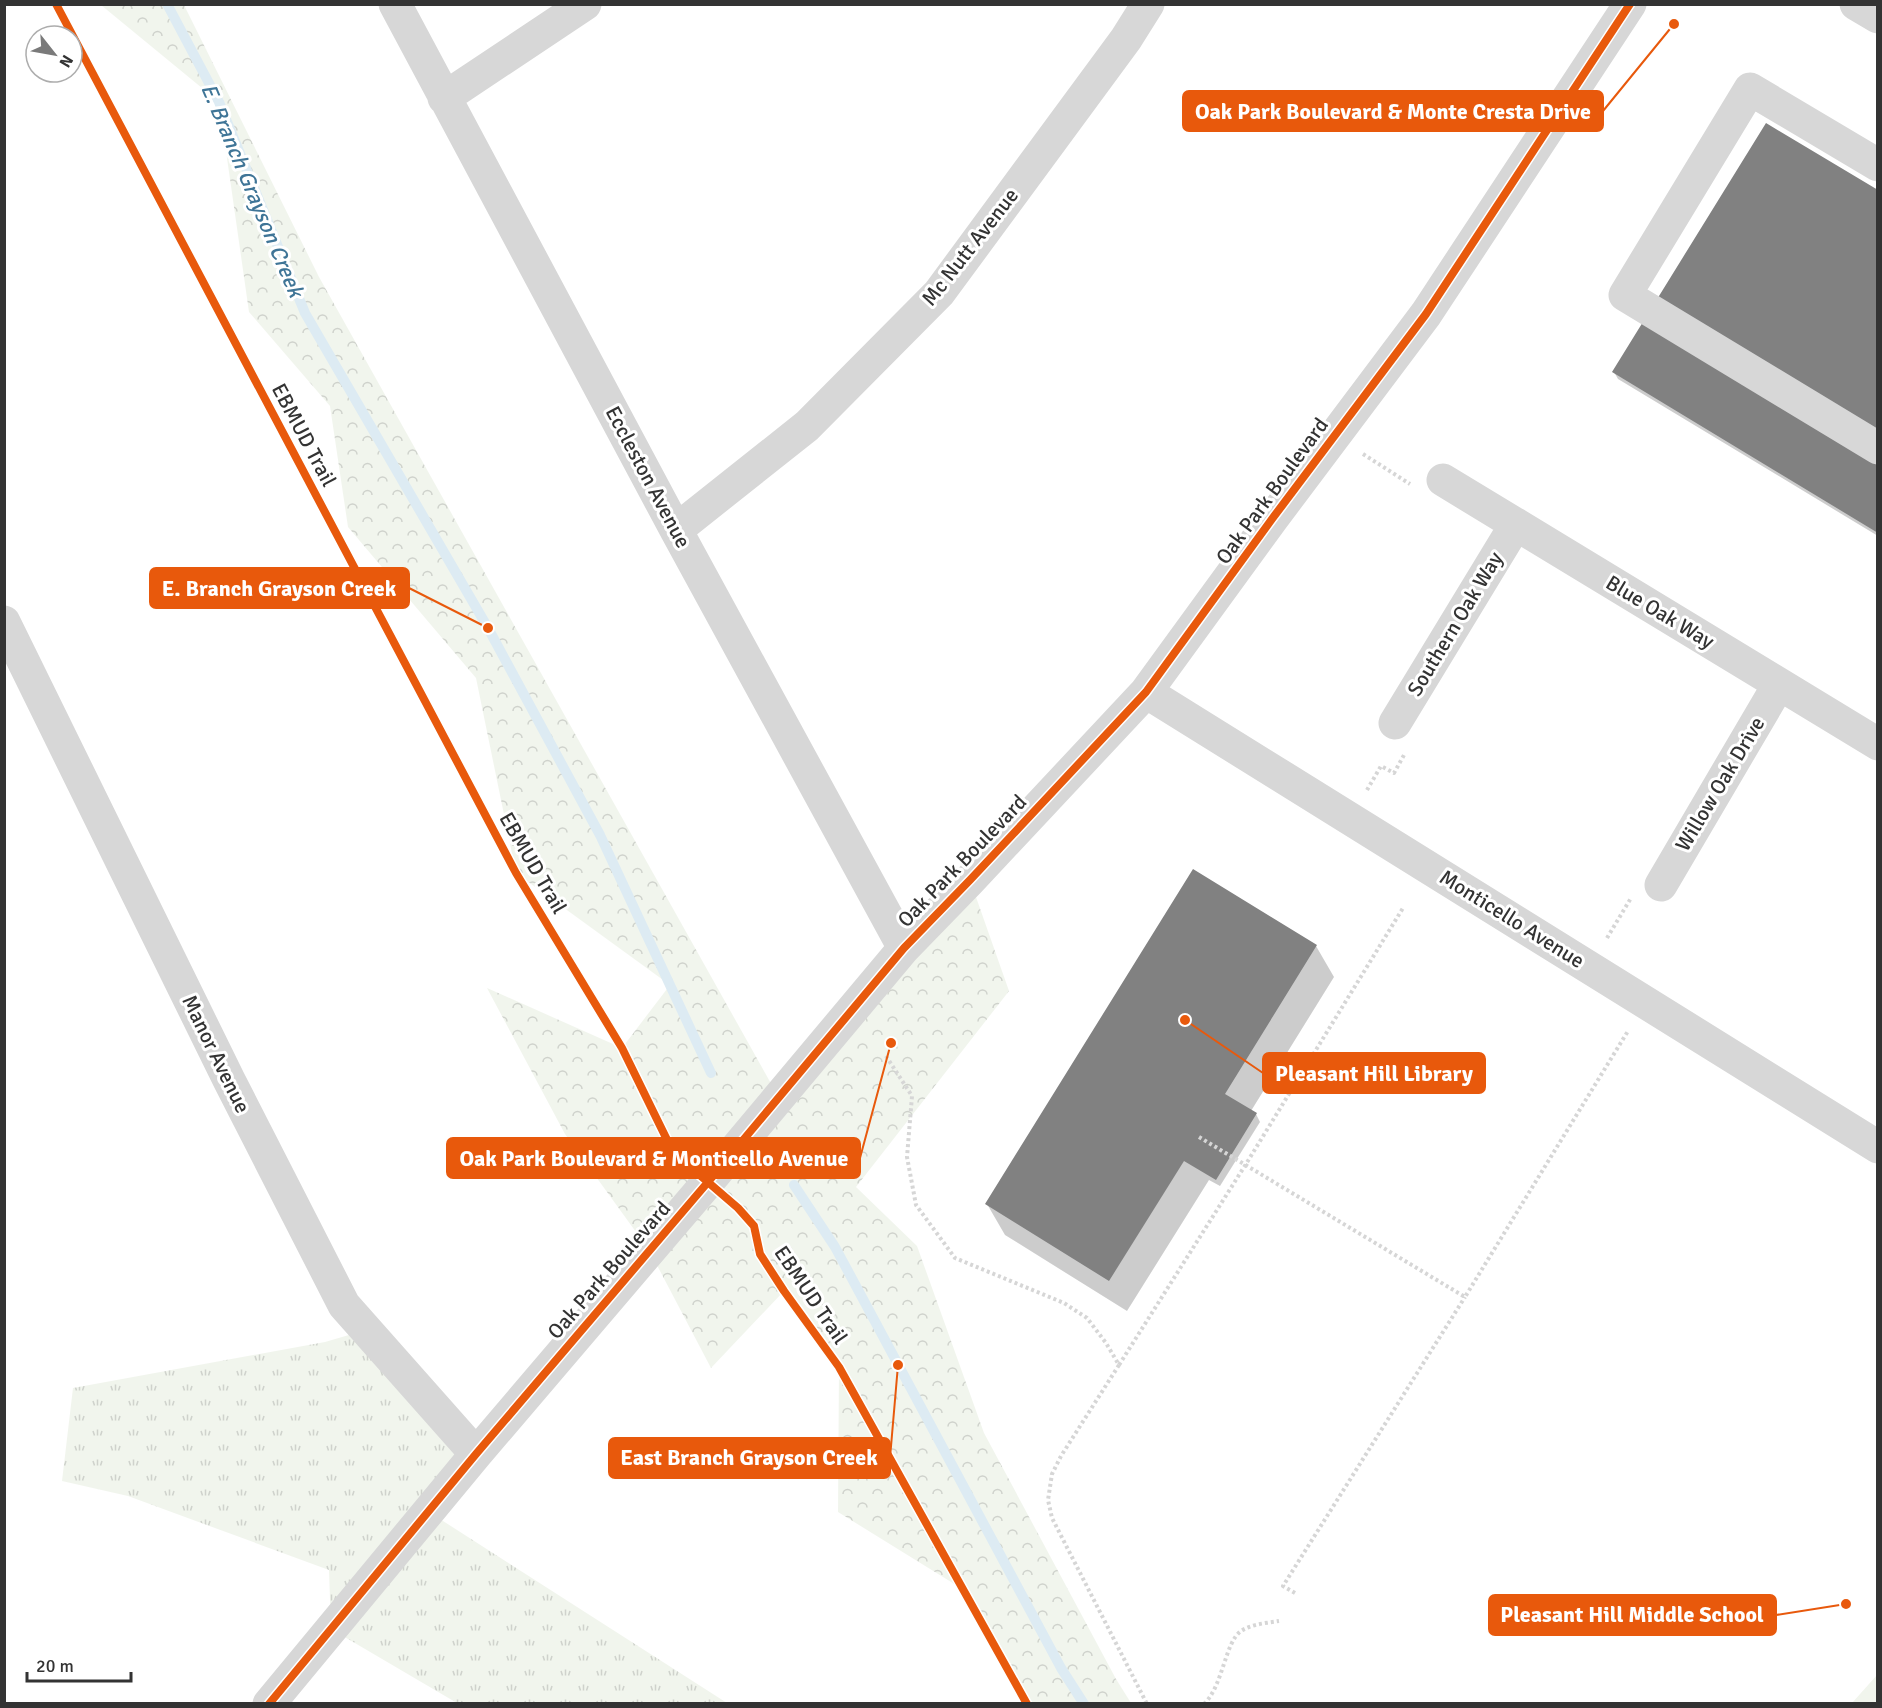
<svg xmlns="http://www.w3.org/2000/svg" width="1882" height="1708" font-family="Signika,sans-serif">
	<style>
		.grass { fill: url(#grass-tufts) }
		.forest { fill: url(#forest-crowns) }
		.garden { fill: #f1f5ed }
		.shadow { fill: #0003 }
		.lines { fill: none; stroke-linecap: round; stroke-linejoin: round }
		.stream { stroke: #ddebf3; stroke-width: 10 }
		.building { fill: #818181 }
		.path { stroke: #d6d6d6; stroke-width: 4; stroke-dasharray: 3 3; stroke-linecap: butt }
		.minor { stroke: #d7d7d7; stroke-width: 33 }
		.cycleway-casing { stroke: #fff; stroke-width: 11 }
		.cycleway { stroke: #e8590c; stroke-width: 8 }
		.labels { text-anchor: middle; stroke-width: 6; stroke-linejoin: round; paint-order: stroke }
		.street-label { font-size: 21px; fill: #333; stroke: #fff }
		.water-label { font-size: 22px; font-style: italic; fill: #3f7597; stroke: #fff }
		.leader { fill: none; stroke: #e8590c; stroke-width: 2 }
		.callout-dot { fill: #e8590c; stroke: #fff; stroke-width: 2 }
		.callout { fill: #e8590c; stroke: #e8590c; stroke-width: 2 }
		.callout-label { font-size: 22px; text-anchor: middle; font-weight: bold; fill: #fff }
	</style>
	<defs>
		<pattern id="grass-tufts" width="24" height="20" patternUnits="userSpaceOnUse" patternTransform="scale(1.5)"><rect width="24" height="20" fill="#f1f5ed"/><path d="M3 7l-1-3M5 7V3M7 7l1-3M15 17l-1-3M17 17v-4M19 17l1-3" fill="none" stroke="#cfd2cc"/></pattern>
		<pattern id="forest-crowns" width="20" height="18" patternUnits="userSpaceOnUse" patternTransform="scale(1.5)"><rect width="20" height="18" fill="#f1f5ed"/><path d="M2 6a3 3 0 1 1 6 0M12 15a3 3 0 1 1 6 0" fill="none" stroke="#cfd2cc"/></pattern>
	</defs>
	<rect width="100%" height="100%" fill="#fff"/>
	<path class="grass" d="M366 1330 476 1454 429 1512 727 1703H457L331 1629 329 1570 128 1496 62 1481 73 1388 325 1342Z"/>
	<path class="forest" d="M101 5H184L319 277 778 1096 970 880 1009 991 856 1187 917 1246 984 1433 1116 1679 1131 1703H1027L964 1590 838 1512 839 1367 784 1291 711 1368 649 1250 565 1134 487 988 622 1048 670 985 516 873 476 678 348 527 330 406 249 312 219 102Z"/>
	<path class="garden" d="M1877 1675V1703H1852Z"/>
	<path class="shadow" d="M1878 191V536L1618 379 1614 372Z
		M1316 946 1334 977 1251 1111 1256 1114 1260 1122 1220 1186 1209 1180 1127 1311 1005 1235 987 1204Z"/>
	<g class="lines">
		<path class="stream" d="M167 4 219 102 305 313 488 628 600 835 711 1073
			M794 1185 835 1247 1061 1668 1084 1704"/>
	</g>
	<path class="building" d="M1766 123 1878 190V533L1612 372Z
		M1193 869 1317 945 1225 1094 1257 1113 1216 1180 1184 1161 1109 1281 985 1204Z"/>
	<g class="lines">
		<path class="path" d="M1363 454 1410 484
			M1367 790 1381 766 1394 773 1404 755
			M1607 938 1631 898
			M886 1056 912 1096 907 1157 916 1205 955 1258 1064 1303 1087 1318 1106 1343 1119 1365 1246 1164 1403 908
			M1199 1137 1465 1297 1628 1031
			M1119 1365 1061 1456 1052 1474 1048 1500 1052 1518 1147 1704
			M1295 1593 1283 1586 1465 1297
			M1204 1704C1223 1686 1225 1642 1241 1631 1252 1624 1266 1623 1279 1621"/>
		<path class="minor" d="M395 4 676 530 904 948
			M1856 4 1878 17
			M444 98 585 4
			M1878 165 1750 89 1625 295 1878 448
			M1443 480 1878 744
			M676 530 807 426 939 293 1126 39 1148 4
			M4 622 229 1080 344 1305 476 1454
			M1146 692 1878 1147
			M1395 723 1516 524
			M1661 885 1779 684
			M269 1704 476 1454 708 1182 904 948 970 880 1146 692 1272 519 1426 314 1630 4"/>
		<g class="cycleway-casing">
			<path id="cycleway" d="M56 4 516 873 622 1048 673 1152 738 1208 754 1226 760 1254 784 1291 839 1367 1027 1704
				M269 1704 476 1454 708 1182 904 948 970 880 1146 692 1272 519 1426 314 1630 4"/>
		</g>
		<use href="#cycleway" class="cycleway"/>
	</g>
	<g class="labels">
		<g class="street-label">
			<text transform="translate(970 247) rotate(-52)" y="7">Mc Nutt Avenue</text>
			<text transform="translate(304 435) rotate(62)" y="7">EBMUD Trail</text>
			<text transform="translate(648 477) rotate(62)" y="7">Eccleston Avenue</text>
			<text transform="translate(1272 491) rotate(-54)" y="7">Oak Park Boulevard</text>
			<text transform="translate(1660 612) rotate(31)" y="7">Blue Oak Way</text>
			<text transform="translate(1455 624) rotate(-59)" y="7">Southern Oak Way</text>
			<text transform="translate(1720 784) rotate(-59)" y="7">Willow Oak Drive</text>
			<text transform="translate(962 861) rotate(-46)" y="7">Oak Park Boulevard</text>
			<text transform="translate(533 863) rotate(60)" y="7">EBMUD Trail</text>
			<text transform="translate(1512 919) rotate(32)" y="7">Monticello Avenue</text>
			<text transform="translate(216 1054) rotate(64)" y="7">Manor Avenue</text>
			<text transform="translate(609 1270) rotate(-49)" y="7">Oak Park Boulevard</text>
			<text transform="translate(811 1295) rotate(56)" y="7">EBMUD Trail</text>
		</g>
		<g class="water-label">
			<text transform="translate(253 190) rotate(67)" y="8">E. Branch Grayson Creek</text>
		</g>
	</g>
	<path class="leader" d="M1674 24L1603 111M488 628L409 588M1185 1020L1263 1073M891 1043L860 1158M898 1365L890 1458M1846 1604L1776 1615"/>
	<g class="callout-dot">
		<circle cx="1674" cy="24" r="6"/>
		<circle cx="488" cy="628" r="6"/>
		<circle cx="1185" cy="1020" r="6"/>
		<circle cx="891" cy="1043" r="6"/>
		<circle cx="898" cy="1365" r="6"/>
		<circle cx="1846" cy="1604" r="6"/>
	</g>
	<g class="callout">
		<rect x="1183" y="91" width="420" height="40" rx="6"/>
		<rect x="150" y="568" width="259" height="40" rx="6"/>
		<rect x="1263" y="1053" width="222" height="40" rx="6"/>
		<rect x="447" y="1138" width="413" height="40" rx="6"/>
		<rect x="609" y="1438" width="281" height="40" rx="6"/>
		<rect x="1489" y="1595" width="287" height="40" rx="6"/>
	</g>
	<g class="callout-label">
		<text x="1393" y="119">Oak Park Boulevard &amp; Monte Cresta Drive</text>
		<text x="279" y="596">E. Branch Grayson Creek</text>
		<text x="1374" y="1081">Pleasant Hill Library</text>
		<text x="654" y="1166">Oak Park Boulevard &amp; Monticello Avenue</text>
		<text x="749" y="1465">East Branch Grayson Creek</text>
		<text x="1632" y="1622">Pleasant Hill Middle School</text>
	</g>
	<rect width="1882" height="1708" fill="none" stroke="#333333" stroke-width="12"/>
	<g transform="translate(54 54) rotate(121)"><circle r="28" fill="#ffffff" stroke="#adadad" stroke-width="1.5"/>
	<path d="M0-4.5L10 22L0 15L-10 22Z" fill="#7a7a7a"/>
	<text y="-9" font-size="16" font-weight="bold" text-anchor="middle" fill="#333333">N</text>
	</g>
	<path d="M27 1672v9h104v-9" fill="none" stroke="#333333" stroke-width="3"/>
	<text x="36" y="1672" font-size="18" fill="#333333" stroke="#ffffff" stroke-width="4.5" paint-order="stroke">20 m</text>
</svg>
